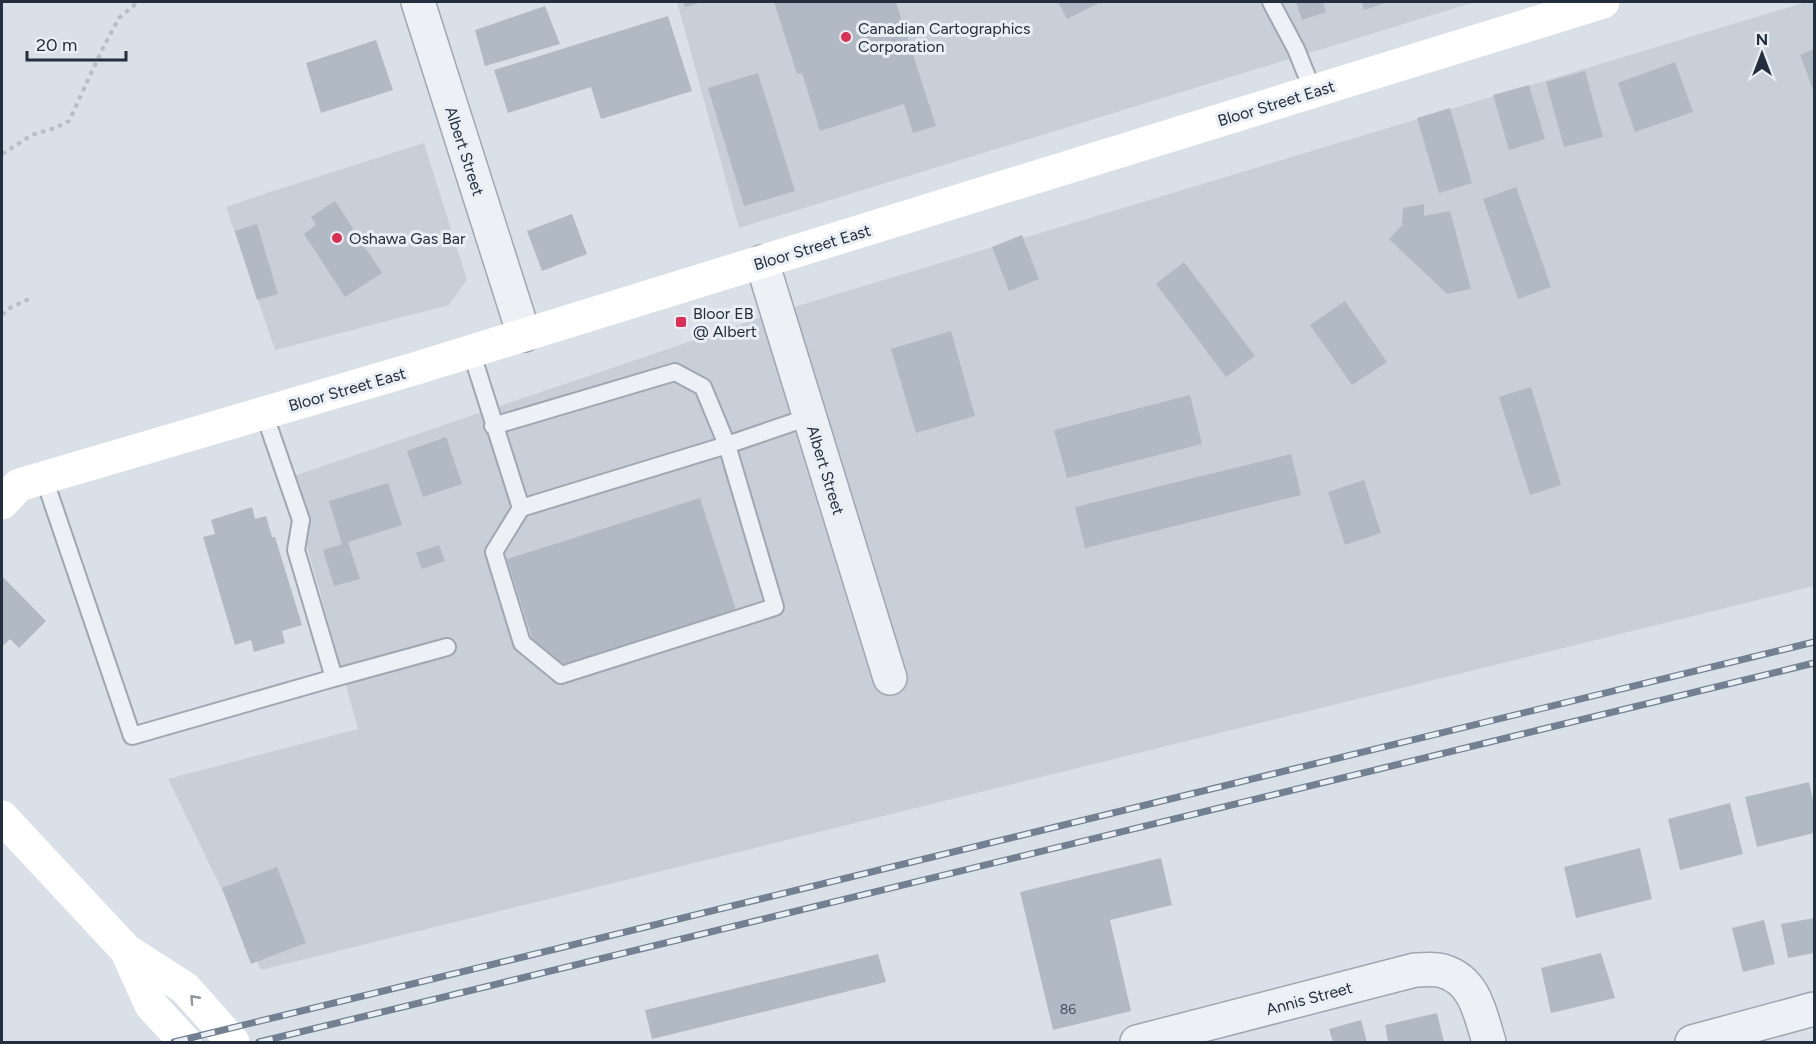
<svg xmlns="http://www.w3.org/2000/svg" width="1816" height="1044" font-family="Figtree,sans-serif">
	<style>
		.built { fill: #c8cfd9 }
		.building { fill: #b1bac4 }
		.lines { fill: none; stroke-linecap: round; stroke-linejoin: round }
		.service-casing { stroke: #9fa7b1; stroke-width: 20 }
		.minor-casing { stroke: #9fa7b1; stroke-width: 36 }
		.tertiary-casing { stroke: #9fa7b1; stroke-width: 36 }
		.path { stroke: #b8bec5; stroke-width: 4; stroke-dasharray: 4.5 4.5; stroke-linecap: butt }
		.service { stroke: #edf0f5; stroke-width: 16 }
		.minor { stroke: #edf0f5; stroke-width: 33 }
		.tertiary { stroke: #edf0f5; stroke-width: 33 }
		.secondary { stroke: #fff; stroke-width: 33 }
		.rail-casing { stroke: #728092; stroke-width: 7 }
		.rail { stroke: #eaeff5; stroke-width: 4.5; stroke-dasharray: 14; stroke-linecap: butt }
		.oneway { stroke: #91979e }
		.poi-dot { fill: #db3055; stroke: #eaeff5; stroke-width: 2 }
		.labels { text-anchor: middle; stroke-width: 6; stroke-linejoin: round; paint-order: stroke }
		.number-label { font-size: 14px; fill: #465260 }
		.poi-label { font-size: 16px; fill: #232f3e; stroke: #eaeff5; text-anchor: start }
		.street-label { font-size: 16px; fill: #232f3e; stroke: #eaeff5 }
	</style>
	<rect width="100%" height="100%" fill="#dae0e7"/>
	<path class="built" d="M677 2H1475L739 228Z
		M1806 2H1814V586L261 970 168 779 358 729 288 478 771 314Z
		M424 143 467 280 449 305 275 350 226 207 267 193Z"/>
	<path class="building" d="M683 2H702L685 7Z
		M774 2H896L936 126 913 133 904 104 820 131 802 73 797 74Z
		M1058 2H1101L1067 19Z
		M1296 2H1323L1326 12 1302 20Z
		M1362 2H1388L1364 10Z
		M545 6 560 44 485 66 475 30Z
		M668 16 692 91 601 119 591 87 508 113 494 70Z
		M376 40 393 90 321 113 306 63Z
		M1814 49V92L1800 55Z
		M1675 62 1693 112 1635 132 1618 83Z
		M1585 71 1603 137 1564 147 1546 82Z
		M758 73 795 191 744 206 708 88Z
		M1529 85 1545 139 1509 150 1493 95Z
		M1450 108 1472 183 1439 193 1417 118Z
		M1516 187 1551 287 1518 299 1483 199Z
		M335 201 382 273 345 297 304 234 316 225 311 217Z
		M1424 204V216L1450 211 1471 289 1447 294 1389 239 1402 225 1403 208Z
		M572 214 587 254 542 271 527 231Z
		M257 224 278 294 257 300 235 231Z
		M1022 235 1039 279 1009 291 992 247Z
		M1184 262 1255 356 1226 377 1156 284Z
		M1345 301 1387 362 1352 385 1310 325Z
		M951 331 975 416 916 433 891 349Z
		M1531 387 1561 485 1530 495 1499 397Z
		M1190 395 1202 444 1067 478 1054 430Z
		M446 437 462 484 423 497 407 451Z
		M1291 454 1301 495 1085 548 1075 507Z
		M1364 480 1381 533 1345 545 1328 492Z
		M388 483 402 525 348 542 360 579 334 586 323 550 342 544 329 501Z
		M700 498 736 610 565 665 534 644 507 559Z
		M252 507 255 519 266 516 272 537H275L302 625 282 631 285 643 254 652 251 640 235 645 203 537 215 534 211 520Z
		M439 545 445 561 422 569 416 553Z
		M2 576 46 621 19 648 10 639 2 647Z
		M1809 782 1814 804V833L1757 847 1745 797Z
		M1730 803 1743 854 1680 870 1668 819Z
		M1640 848 1652 899 1576 918 1564 867Z
		M1161 858 1172 905 1110 920 1131 1011 1053 1030 1020 892Z
		M277 867 306 943 251 964 222 888Z
		M1814 918V953L1788 958 1781 924Z
		M1764 920 1775 964 1743 972 1732 928Z
		M1601 953 1615 998 1551 1013 1541 968Z
		M878 954 886 982 652 1039 645 1010Z
		M1437 1013 1444 1042H1388L1385 1025Z
		M1361 1020 1367 1042H1333L1329 1029Z"/>
	<g class="lines">
		<g class="service-casing">
			<path id="service" d="M1271 2 1296 49 1313 91
				M471 351 521 508 727 445 809 417
				M493 426 675 372 703 387 727 445 775 607 561 675 522 643 494 552 521 508
				M44 478 132 736 334 678 296 550 301 520 264 413
				M334 678 447 647"/>
		</g>
		<g class="minor-casing">
			<path id="minor" d="M762 262 890 678
				M1137 1042 1415 970C1424 970 1435 968 1443 971 1476 981 1480 1014 1489 1042
				M1692 1042 1814 1009"/>
		</g>
		<g class="tertiary-casing">
			<path id="tertiary" d="M418 2 524 335"/>
		</g>
		<path class="path" d="M2 154 32 135 55 128 69 121 102 50 119 18 138 2
			M2 315 8 309 29 299"/>
		<use href="#service" class="service"/>
		<use href="#minor" class="minor"/>
		<use href="#tertiary" class="tertiary"/>
		<path class="secondary" d="M2 503 19 485 417 368 1603 2
			M2 817 126 950 185 988 233 1042
			M126 950 151 1005 185 1042"/>
		<g class="rail-casing">
			<path id="rail" d="M174 1042 1814 642
				M259 1042 1814 663"/>
		</g>
		<use href="#rail" class="rail"/>
	</g>
	<defs><path id="oneway-chevron" d="M-2-3.5L2.5 0L-2 3.5" fill="none" stroke-width="1.6" stroke-linecap="round" stroke-linejoin="round" transform="scale(1.5)"/></defs>
	<use class="oneway" href="#oneway-chevron" transform="translate(194 999) rotate(-132)"/>
	<g class="poi-dot">
		<circle cx="846" cy="37" r="6"/>
		<circle cx="337" cy="238" r="6"/>
		<rect x="675" y="316" width="12" height="12" rx="3"/>
	</g>
	<g class="labels">
		<g class="number-label">
			<text x="1068" y="1014">86</text>
		</g>
		<g class="poi-label">
			<text x="858" y="34">Canadian Cartographics<tspan x="858" dy="18">Corporation</tspan></text>
			<text x="349" y="244">Oshawa Gas Bar</text>
			<text x="693" y="319">Bloor EB<tspan x="693" dy="18">@ Albert</tspan></text>
		</g>
		<g class="street-label">
			<text transform="translate(1276 103) rotate(-17)" y="6">Bloor Street East</text>
			<text transform="translate(465 151) rotate(72)" y="6">Albert Street</text>
			<text transform="translate(812 247) rotate(-17)" y="6">Bloor Street East</text>
			<text transform="translate(347 389) rotate(-16)" y="6">Bloor Street East</text>
			<text transform="translate(826 470) rotate(73)" y="6">Albert Street</text>
			<text transform="translate(1309 998) rotate(-15)" y="6">Annis Street</text>
		</g>
	</g>
	<rect width="1816" height="1044" fill="none" stroke="#232f3e" stroke-width="6"/>
	<g transform="translate(1762 54)" stroke="#eaeff5" stroke-width="4.5" paint-order="stroke">
	<path d="M0-4.5L10 22L0 15L-10 22Z" fill="#232f3e"/>
	<text y="-9" font-size="16" font-weight="bold" text-anchor="middle" fill="#232f3e">N</text>
	</g>
	<path d="M27 51v9h99v-9" fill="none" stroke="#232f3e" stroke-width="3"/>
	<text x="36" y="51" font-size="18" fill="#232f3e" stroke="#eaeff5" stroke-width="4.5" paint-order="stroke">20 m</text>
</svg>
